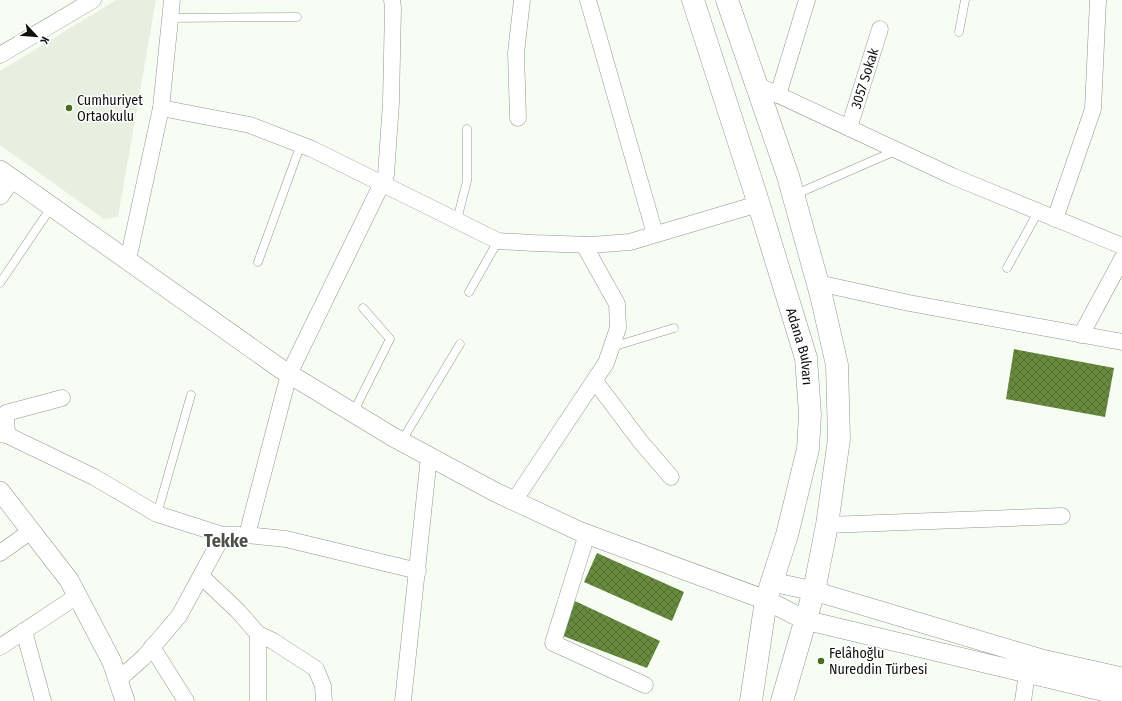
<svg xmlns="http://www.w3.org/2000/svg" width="1122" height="701" font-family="'Fira Sans Condensed',sans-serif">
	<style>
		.built { fill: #e8efe1 }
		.building { fill: url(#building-cross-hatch) }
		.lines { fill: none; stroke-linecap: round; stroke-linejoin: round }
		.service-casing { stroke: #92968e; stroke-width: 9 }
		.minor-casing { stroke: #92968e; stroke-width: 17 }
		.tertiary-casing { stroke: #92968e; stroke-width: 20 }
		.secondary-casing { stroke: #92968e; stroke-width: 23 }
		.service { stroke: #fff; stroke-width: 8 }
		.minor { stroke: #fff; stroke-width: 16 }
		.tertiary { stroke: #fff; stroke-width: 19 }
		.secondary { stroke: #fff; stroke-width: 22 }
		.poi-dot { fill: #4b6c22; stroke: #fff; stroke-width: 1.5 }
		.labels { text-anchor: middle; stroke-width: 3; stroke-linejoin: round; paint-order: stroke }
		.street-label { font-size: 14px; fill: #10110e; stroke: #fff }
		.poi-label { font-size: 14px; fill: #10110e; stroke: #fff; text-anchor: start }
		.district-label { font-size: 18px; font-weight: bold; fill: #4c5049; stroke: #fff }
	</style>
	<defs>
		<pattern id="building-cross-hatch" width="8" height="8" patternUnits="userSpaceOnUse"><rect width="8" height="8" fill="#678a3f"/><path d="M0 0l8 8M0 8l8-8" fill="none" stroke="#536f33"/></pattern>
	</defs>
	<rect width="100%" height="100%" fill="#f8fdf4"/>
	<path class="built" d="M116 0H156L118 217 104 219 0 145V71Z"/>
	<path class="building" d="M1014 349 1114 368 1105 417 1006 399Z
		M597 553 684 592 672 621 584 582Z
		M575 601 660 641 647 668 563 636Z"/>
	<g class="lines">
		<g class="service-casing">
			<path id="service" d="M170 18 297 17
				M959 32 965 0
				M794 195 895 151
				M457 220 467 181V129
				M258 262 301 144
				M1007 268 1038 212
				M0 283 52 206
				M469 292 498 241
				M612 347 674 328
				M353 413 390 339 363 308
				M401 442 460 344
				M157 514 191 395"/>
		</g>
		<g class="minor-casing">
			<g id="minor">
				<path d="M588 0 655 234"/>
				<path d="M0 55 93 0"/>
				<path d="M755 84 952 176 1122 246"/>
				<path d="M778 95 807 0"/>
				<path d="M161 108 250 125 312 149 498 241 533 243 591 245 630 242 758 204"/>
				<path d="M518 118 516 53 522 0"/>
				<path id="s1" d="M849 128 880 29"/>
				<path d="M1055 219 1093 109 1098 0"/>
				<path d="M128 260 161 108 172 0"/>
				<path d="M818 283 909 303 1122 342"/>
				<path d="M1081 335 1122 259"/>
				<path d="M595 381 640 441 671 477"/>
				<path d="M0 434 7 435 94 477 157 514 223 535H247L286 539 418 571"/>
				<path d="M7 435 6 413 62 398"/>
				<path d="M514 501 606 363 618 328 617 304 584 245"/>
				<path d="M827 525 1062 516"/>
				<path d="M587 534 553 643 645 685"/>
				<path d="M247 535 289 374 386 175 391 102 393 8 392 0"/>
				<path d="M0 553 31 531"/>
				<path d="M201 576 238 611 258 634 273 641 316 669 323 686 324 701"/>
				<path d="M24 631 43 701"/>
				<path d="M0 647 77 596"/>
				<path d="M152 647 186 701"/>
				<path d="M118 680 143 658 179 616 223 535"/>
				<path d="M258 701V634"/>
				<path d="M403 701 429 457"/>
				<path d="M1023 701 1027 673"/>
			</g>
		</g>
		<g class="tertiary-casing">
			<path id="tertiary" d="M0 170 281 369 393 437 495 492 581 532 766 600 805 620 1122 696
				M0 195 11 178
				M0 491 69 580 112 662 125 701
				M772 582 814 591 1042 659 1122 677"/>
		</g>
		<g class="secondary-casing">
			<g id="secondary">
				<path id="s2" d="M693 0 755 192 806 358 810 414 808 449 787 535 766 600 751 701"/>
				<path d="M727 0 788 176 821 295 837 365 839 439 827 525 814 591 782 701"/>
			</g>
		</g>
		<use href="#service" class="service"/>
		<use href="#minor" class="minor"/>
		<use href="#tertiary" class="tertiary"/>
		<use href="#secondary" class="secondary"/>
	</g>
	<g class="poi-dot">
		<circle cx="69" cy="108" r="4"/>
		<circle cx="821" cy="661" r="4"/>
	</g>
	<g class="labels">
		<g class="street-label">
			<text dy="5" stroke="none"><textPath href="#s1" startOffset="52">3057 Sokak</textPath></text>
			<text dy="5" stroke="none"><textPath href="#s2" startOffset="363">Adana Bulvarı</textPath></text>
		</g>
		<g class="poi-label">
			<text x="77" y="105">Cumhuriyet<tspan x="77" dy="16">Ortaokulu</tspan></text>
			<text x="829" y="658">Felâhoğlu<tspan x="829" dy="16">Nureddin Türbesi</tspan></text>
		</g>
		<g class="district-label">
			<text x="226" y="547">Tekke</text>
		</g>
	</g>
	<g transform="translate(36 36) rotate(116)" stroke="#ffffff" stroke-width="3" paint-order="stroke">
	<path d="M0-3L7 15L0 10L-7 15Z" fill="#10110e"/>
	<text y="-6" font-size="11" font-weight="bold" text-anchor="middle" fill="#10110e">K</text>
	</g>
</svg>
